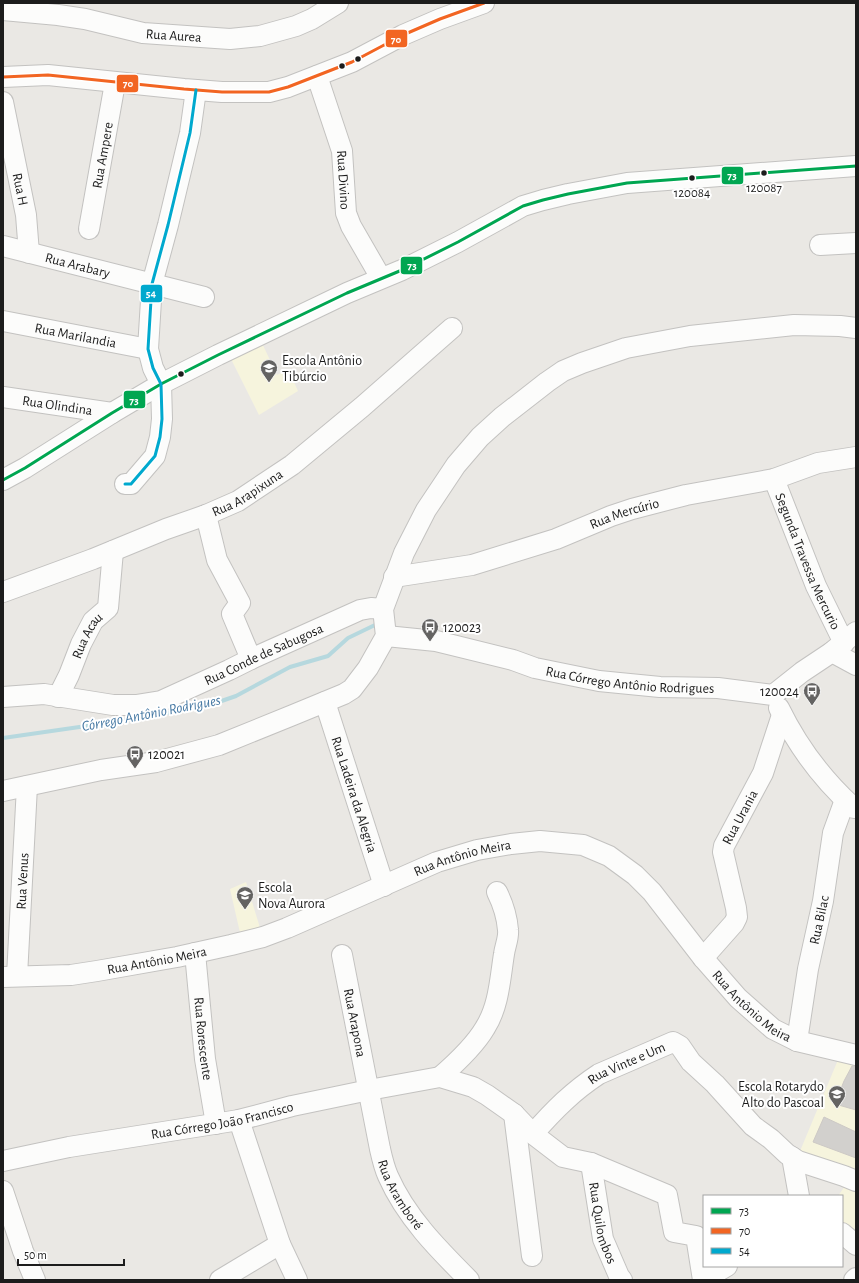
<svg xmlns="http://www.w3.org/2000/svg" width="859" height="1283" font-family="'Alegreya Sans',sans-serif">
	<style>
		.education { fill: #f6f4dd }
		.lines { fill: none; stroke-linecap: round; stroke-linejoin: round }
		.stream { stroke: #b6d8de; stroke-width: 4 }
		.building { fill: #d2d0cd; stroke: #cdc9c5 }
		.minor-casing { stroke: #c3c2c0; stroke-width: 22 }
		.minor { stroke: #fcfcfb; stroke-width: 20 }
		.bus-1-casing { stroke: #fff; stroke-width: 6 }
		.bus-2-casing { stroke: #fff; stroke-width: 6 }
		.bus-3-casing { stroke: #fff; stroke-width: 6 }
		.bus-1 { stroke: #00a651; stroke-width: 3 }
		.bus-2 { stroke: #f26522; stroke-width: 3 }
		.bus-3 { stroke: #00a9ce; stroke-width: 3 }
		.bus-dot { fill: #1c1c1c; stroke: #fff; stroke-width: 1.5 }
		.labels { text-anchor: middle; stroke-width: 4; stroke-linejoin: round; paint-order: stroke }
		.bus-label { font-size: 13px; fill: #1c1c1c; stroke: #fff }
		.street-label { font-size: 14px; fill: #1c1c1c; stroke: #fff }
		.poi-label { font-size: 14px; fill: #1c1c1c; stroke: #fff; text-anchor: start }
		.water-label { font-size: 15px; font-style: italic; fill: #4578a3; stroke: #fff }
		.line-badge { stroke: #fff; stroke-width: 1.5 }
		.badge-label { font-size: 11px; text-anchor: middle; font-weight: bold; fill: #fff }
	</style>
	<rect width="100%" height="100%" fill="#eae8e4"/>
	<path class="education" d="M261 341 277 375 288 369 298 391 259 415 230 357Z
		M246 882 261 931 241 937 230 889Z
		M840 1055 856 1062V1233L842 1221V1196H838L852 1176 798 1156Z"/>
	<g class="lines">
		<path class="stream" d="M3 738 135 719 210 705 236 696 290 667 328 656 348 638 377 624"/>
	</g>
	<path class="building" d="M852 1066H856V1110L835 1104 844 1081Z
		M824 1117 856 1132V1158L813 1142Z"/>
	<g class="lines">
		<g class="minor-casing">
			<g id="minor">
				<path id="s1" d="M3 10 58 15 85 19 143 33 230 39 260 36 296 26 312 19 338 3"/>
				<path id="s2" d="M317 76 342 151 346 213 351 226 381 278"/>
				<path d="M3 77 48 75 184 89 222 92H269L288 87 352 62 403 35 440 19 484 3"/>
				<path id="s3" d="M3 102 26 215 29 253"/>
				<path id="s4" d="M89 229 115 83"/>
				<path d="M820 245 856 243"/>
				<path id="s5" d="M3 246 204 297"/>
				<path id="s6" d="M3 321 148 349"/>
				<path id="s7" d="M3 397 112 413"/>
				<path id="s8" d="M774 479 816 586 844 643"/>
				<path d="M3 480 25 468 112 413 161 384 218 355 347 293 402 270 458 242 523 206 543 200 568 194 627 183 856 166"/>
				<path d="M125 484H131L155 456 160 437 162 419 161 384 153 368 148 349 152 284 168 225 190 133 196 90"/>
				<path d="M206 515 217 560 240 603 232 614 251 659"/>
				<path id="s9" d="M394 577 472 565 556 539 611 516 632 509 686 495 774 479 818 463 856 457"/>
				<path id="s10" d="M3 592 93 559 166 529 206 515 238 501 292 465 362 407 452 328"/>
				<path id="s11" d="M386 636 436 641 513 660 535 668 599 681 660 687 718 688 773 695 802 672 832 652 856 632"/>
				<path d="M832 652 856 665"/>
				<path id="s12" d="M3 697 44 694 113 705H136L161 701 229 670 251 659 360 610 371 608 383 609"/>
				<path id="s13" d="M58 697 69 675 81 644 93 621 108 608 113 551"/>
				<path id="s14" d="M325 702 384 886"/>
				<path d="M779 708C797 745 823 780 854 808"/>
				<path d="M3 791 101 770 156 762 219 745 293 715 344 694 352 689 368 668 386 636 383 609 404 553 426 510 456 465 480 437 502 417 547 382 563 371 582 363 626 348 690 336 794 325 840 326 856 328"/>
				<path id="s15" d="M195 953 205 1059 216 1124"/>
				<path id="s16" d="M342 955 380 1149C382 1158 384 1167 388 1176 406 1217 438 1249 469 1280"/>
				<path id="s17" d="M703 958 734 923 737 917 736 908 723 852 724 846 763 773 782 715"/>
				<path id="s18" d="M17 976 27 786"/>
				<path id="s19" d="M3 977 71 975 97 971 177 957 231 945 263 937 287 928 437 862 477 850 511 844 540 841 583 845 609 856 635 875 652 892 703 958 738 998 773 1029 797 1041 856 1055"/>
				<path id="s20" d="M797 1041 808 969 823 901 833 833 845 800"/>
				<path d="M440 1077C455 1064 475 1045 485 1028 499 1006 500 979 504 954 505 946 509 938 508 930 507 917 503 904 497 892"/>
				<path d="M514 1114 532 1256"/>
				<path d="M239 1120 280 1244 297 1280"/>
				<path id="s21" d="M533 1134C554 1110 573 1091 599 1074L673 1042 680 1046 691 1062 715 1084 753 1126 771 1139 787 1154 798 1161 844 1176 856 1181"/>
				<path d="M792 1157 799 1196"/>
				<path id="s22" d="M3 1161 69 1147 239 1120 292 1106 369 1090 440 1077 473 1087 487 1095 514 1114 533 1134 563 1157 591 1163 667 1195 674 1232 696 1236 703 1280"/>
				<path id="s23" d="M591 1163 603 1239 619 1276 622 1280"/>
				<path d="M3 1191 23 1251 35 1280"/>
				<path d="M842 1233 856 1245"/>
				<path d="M220 1280 280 1244"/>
				<path d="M703 1280 727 1266"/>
				<path d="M854 1280 856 1278"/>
			</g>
		</g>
		<use href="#minor" class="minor"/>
		<g class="bus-1-casing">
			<path id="bus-1" d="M3 480 25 468 112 413 161 384 218 355 347 293 402 270 458 242 523 206 543 200 568 194 627 183 856 166"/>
		</g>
		<g class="bus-2-casing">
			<path id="bus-2" d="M3 77 48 75 184 89 222 92H269L288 87 352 62 403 35 440 19 484 3"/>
		</g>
		<g class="bus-3-casing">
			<path id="bus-3" d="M125 484H131L155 456 160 437 162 419 161 384 153 368 148 349 152 284 168 225 190 133 196 90"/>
		</g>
		<use href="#bus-1" class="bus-1"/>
		<use href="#bus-2" class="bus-2"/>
		<use href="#bus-3" class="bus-3"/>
	</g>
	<defs>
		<g id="school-pin" transform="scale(0.9)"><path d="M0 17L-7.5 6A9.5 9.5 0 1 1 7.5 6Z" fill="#646362" stroke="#fff"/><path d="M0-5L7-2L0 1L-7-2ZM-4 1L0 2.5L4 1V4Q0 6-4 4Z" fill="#fff"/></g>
		<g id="bus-pin" transform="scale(0.9)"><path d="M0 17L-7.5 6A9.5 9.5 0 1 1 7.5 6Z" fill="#646362" stroke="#fff"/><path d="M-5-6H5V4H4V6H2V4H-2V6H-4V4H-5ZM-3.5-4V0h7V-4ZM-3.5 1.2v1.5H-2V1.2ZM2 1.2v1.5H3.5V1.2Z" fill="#fff"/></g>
	</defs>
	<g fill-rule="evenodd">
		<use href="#school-pin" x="269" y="368"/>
		<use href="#bus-pin" x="430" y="627"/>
		<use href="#bus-pin" x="812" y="691"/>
		<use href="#bus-pin" x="135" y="754"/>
		<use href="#school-pin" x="245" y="895"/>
		<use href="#school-pin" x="837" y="1094"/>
	</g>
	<g class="bus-dot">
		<circle cx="358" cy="59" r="3.5"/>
		<circle cx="342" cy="66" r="3.5"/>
		<circle cx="764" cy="173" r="3.5"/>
		<circle cx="692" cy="178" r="3.5"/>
		<circle cx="181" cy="374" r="3.5"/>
	</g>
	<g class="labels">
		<g class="bus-label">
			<text x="764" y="192">120087</text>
			<text x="692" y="197">120084</text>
		</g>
		<g class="street-label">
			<text dy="5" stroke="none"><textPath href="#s1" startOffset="173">Rua Aurea</textPath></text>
			<text dy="5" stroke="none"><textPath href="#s4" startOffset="75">Rua Ampere</textPath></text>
			<text dy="5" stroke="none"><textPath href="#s2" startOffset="108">Rua Divino</textPath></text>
			<text dy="5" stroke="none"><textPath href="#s3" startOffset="89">Rua H</textPath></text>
			<text dy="5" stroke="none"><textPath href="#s5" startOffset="77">Rua Arabary</textPath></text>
			<text dy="5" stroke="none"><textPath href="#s6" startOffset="74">Rua Marilandia</textPath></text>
			<text dy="5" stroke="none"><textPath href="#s7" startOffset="55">Rua Olindina</textPath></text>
			<text dy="5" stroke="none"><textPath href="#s10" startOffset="264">Rua Arapixuna</textPath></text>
			<text dy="5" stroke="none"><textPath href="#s9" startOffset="240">Rua Mercúrio</textPath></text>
			<text dy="5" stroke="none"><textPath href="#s8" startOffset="89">Segunda Travessa Mercurio</textPath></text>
			<text dy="5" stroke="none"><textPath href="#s13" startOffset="68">Rua Acau</textPath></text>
			<text dy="5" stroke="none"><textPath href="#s12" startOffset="272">Rua Conde de Sabugosa</textPath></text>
			<text dy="5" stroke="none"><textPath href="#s11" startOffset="249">Rua Córrego Antônio Rodrigues</textPath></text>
			<text dy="5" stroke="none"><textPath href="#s14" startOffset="97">Rua Ladeira da Alegria</textPath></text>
			<text dy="5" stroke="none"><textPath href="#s17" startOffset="159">Rua Urania</textPath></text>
			<text dy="5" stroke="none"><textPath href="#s19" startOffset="479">Rua Antônio Meira</textPath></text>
			<text dy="5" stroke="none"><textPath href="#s18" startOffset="95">Rua Venus</textPath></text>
			<text dy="5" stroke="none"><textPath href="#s20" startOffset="123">Rua Bilac</textPath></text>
			<text dy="5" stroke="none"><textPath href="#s19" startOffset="155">Rua Antônio Meira</textPath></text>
			<text dy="5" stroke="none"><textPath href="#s19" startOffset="839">Rua Antônio Meira</textPath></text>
			<text dy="5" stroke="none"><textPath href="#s16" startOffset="69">Rua Arapona</textPath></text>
			<text dy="5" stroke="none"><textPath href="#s15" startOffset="86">Rua Rorescente</textPath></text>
			<text dy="5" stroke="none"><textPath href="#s21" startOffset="119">Rua Vinte e Um</textPath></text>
			<text dy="5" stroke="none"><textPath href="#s22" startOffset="223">Rua Córrego João Francisco</textPath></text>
			<text dy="5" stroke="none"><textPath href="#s16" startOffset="248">Rua Aramboré</textPath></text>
			<text dy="5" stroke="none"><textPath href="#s23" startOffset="61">Rua Quilombos</textPath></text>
		</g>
		<g class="poi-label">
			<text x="282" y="365">Escola Antônio<tspan x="282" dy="16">Tibúrcio</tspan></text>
			<text x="443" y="632">120023</text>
			<text x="799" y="696" text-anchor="end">120024</text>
			<text x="148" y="759">120021</text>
			<text x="258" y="892">Escola<tspan x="258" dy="16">Nova Aurora</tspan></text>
			<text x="824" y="1091" text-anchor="end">Escola Rotarydo<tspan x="824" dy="16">Alto do Pascoal</tspan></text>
		</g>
		<g class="water-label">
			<text transform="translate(151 713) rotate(-11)" y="5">Córrego Antônio Rodrigues</text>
		</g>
	</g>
	<g class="line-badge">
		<rect x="385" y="29" width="23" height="19" rx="4" fill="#f26522"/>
		<rect x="116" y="74" width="23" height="19" rx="4" fill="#f26522"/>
		<rect x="721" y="166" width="23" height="19" rx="4" fill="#00a651"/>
		<rect x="400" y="256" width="23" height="19" rx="4" fill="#00a651"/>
		<rect x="140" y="284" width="23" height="19" rx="4" fill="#00a9ce"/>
		<rect x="123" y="390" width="23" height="19" rx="4" fill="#00a651"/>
	</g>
	<g class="badge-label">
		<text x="396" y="43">70</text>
		<text x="128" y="87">70</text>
		<text x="732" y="179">73</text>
		<text x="412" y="269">73</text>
		<text x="151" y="297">54</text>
		<text x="134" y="404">73</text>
	</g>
	<rect width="859" height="1283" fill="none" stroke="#1c1c1c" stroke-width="8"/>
	<rect x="703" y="1195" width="140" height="72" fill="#ffffff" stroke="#a4a4a4"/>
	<rect x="711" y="1208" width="20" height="6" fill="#00a651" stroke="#a4a4a4"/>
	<text x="739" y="1215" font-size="12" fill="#1c1c1c">73</text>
	<rect x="711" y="1228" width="20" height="6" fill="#f26522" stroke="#a4a4a4"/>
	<text x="739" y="1235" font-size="12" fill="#1c1c1c">70</text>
	<rect x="711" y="1248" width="20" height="6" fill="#00a9ce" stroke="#a4a4a4"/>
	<text x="739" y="1255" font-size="12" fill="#1c1c1c">54</text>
	<path d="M18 1259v6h106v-6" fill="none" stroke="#1c1c1c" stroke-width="2"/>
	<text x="24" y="1259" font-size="12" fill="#1c1c1c" stroke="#ffffff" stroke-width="3" paint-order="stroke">50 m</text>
</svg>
